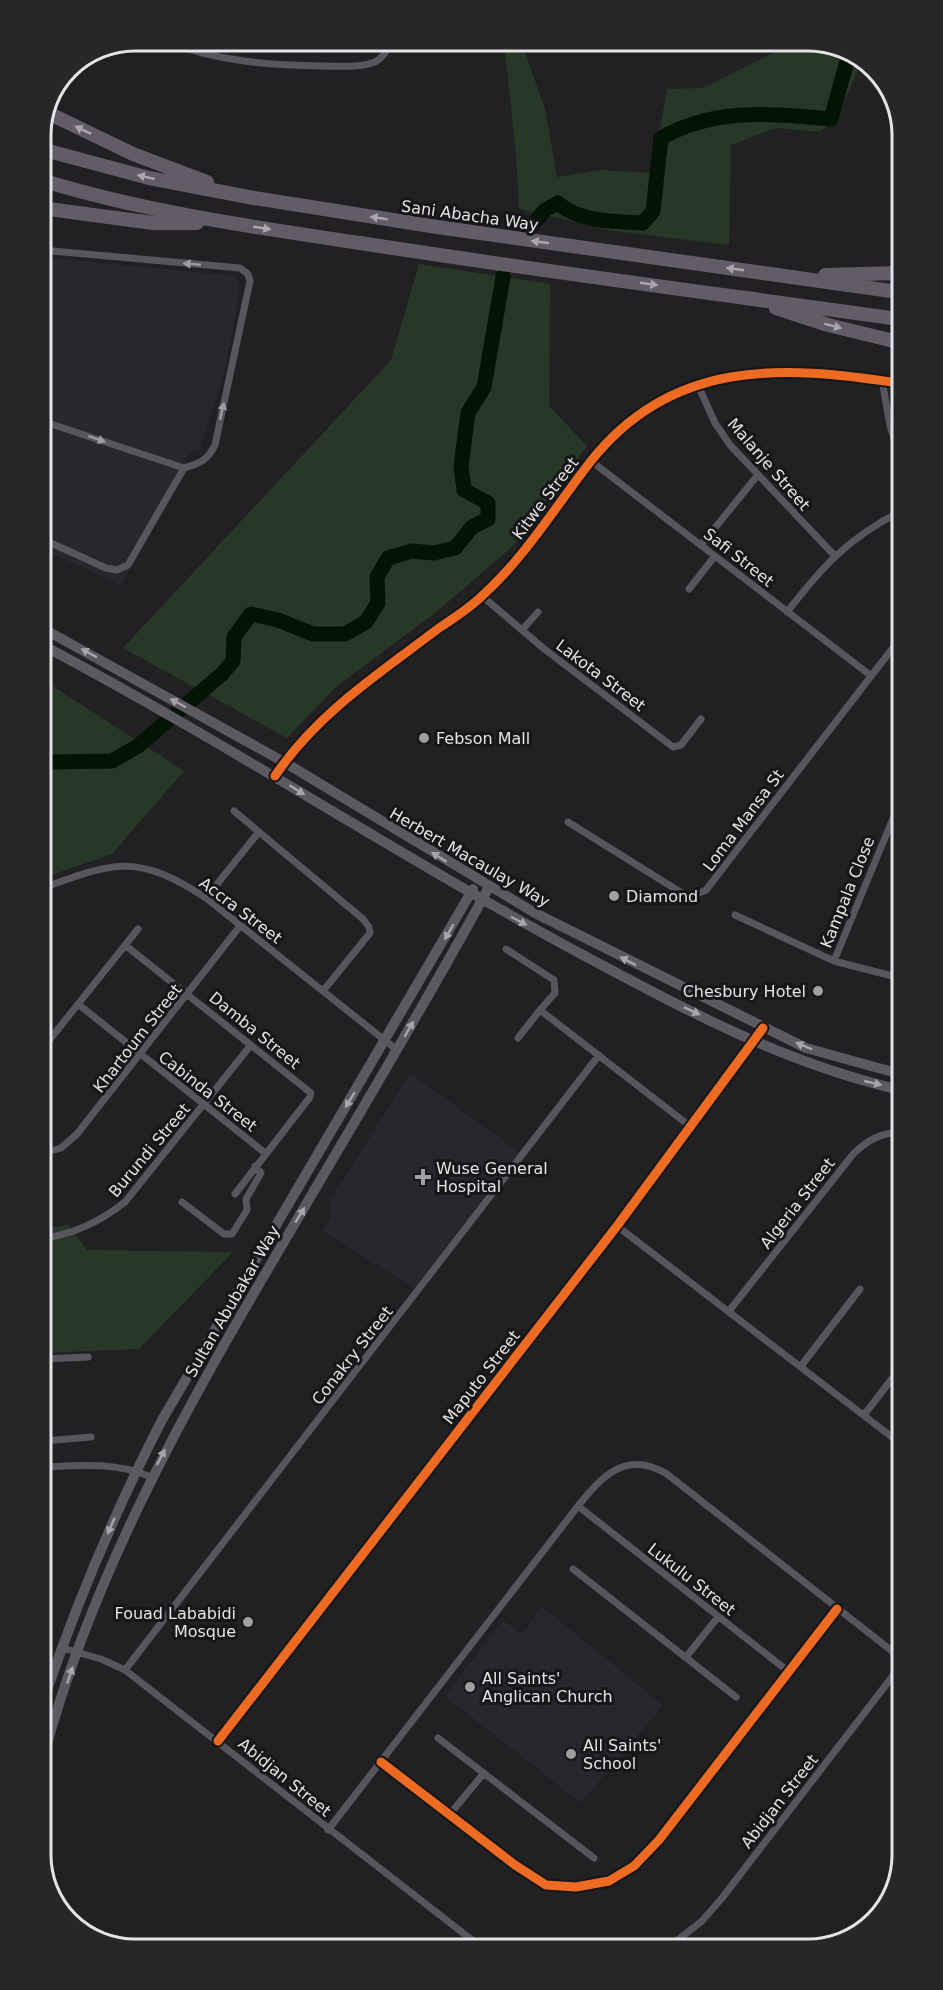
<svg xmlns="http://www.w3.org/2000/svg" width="943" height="1990" font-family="'DejaVu Sans',sans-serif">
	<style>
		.built { fill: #29262e }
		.green { fill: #273926 }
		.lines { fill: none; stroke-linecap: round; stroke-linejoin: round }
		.river { stroke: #031403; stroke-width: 15 }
		.street { stroke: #58555c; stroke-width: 7 }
		.secondary { stroke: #5c5961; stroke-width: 10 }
		.highway { stroke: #615c66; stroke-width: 14 }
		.cycleway-casing { stroke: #171619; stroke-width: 13 }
		.cycleway { stroke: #ed6a23; stroke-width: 9 }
		.oneway { fill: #a9a6ac }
		.oneway2 { fill: #9e9ca0 }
		.oneway3 { fill: #a7a5aa }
		.poi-dot { fill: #a09fa1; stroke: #171619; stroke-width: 2 }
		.labels { text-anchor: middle; stroke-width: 6; stroke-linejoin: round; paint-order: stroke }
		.street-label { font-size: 16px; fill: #e4e3e5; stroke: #171619 }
		.poi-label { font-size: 16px; fill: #e4e3e5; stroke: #171619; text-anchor: start }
		.rim { fill: none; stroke: #e4e3e5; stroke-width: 3 }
	</style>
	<rect width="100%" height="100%" fill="#212022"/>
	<path class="built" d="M41 257 238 276 239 294 225 369 200 449 190 451 121 585 42 549Z
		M410 1073 519 1152 414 1288 323 1231 331 1216 330 1201Z
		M542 1607 663 1705 581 1803 445 1696 503 1620 522 1634Z"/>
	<path class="green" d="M504 41H521L545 109 557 177 600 170 652 173 667 89 704 88 775 52 784 41H814L863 59 838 116 820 132 776 128 731 145 729 245 614 231 519 209 516 154Z
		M419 264 550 284 549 406 587 446 514 545 439 610 337 686 287 738 123 648 391 360Z
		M42 679 184 771 112 854 43 878Z
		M68 1225 87 1250 233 1252 139 1349 44 1353V1228Z"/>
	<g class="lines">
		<path class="river" d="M529 229 545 210 558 203C579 222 616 222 643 223L653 211 661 138C716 107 771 114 831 119L849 54
			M42 764 50 762 112 761 138 746 222 674 233 661 234 637 251 614 278 620 313 634H345L366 622 378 603 377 577 388 558 412 551 434 553 455 548 472 527 488 519V503L464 490 461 466 468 413 484 387 503 277"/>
		<path class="street" d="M166 41C217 62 271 65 324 66 341 66 359 68 375 62 383 58 388 49 391 41
			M41 250 240 268 248 274 250 281 215 445C207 461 200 463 184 468L42 421
			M882 380 890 426 898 450
			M697 383 715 423 730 445 834 555
			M591 461 870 675
			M42 539 106 568 117 570 128 565 184 468
			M701 545 757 476
			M689 589 715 556
			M482 596 543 648 673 747 681 745 701 719
			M787 612C823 566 846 540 899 512
			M522 630 538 612
			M275 776C317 713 380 673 439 628 454 618 470 608 483 595 526 556 555 507 591 461 672 359 781 365 898 383
			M234 811 363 919 369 927 370 933 323 991
			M568 822 685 895 692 896 706 890 899 640
			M43 888C117 861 138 854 206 898L397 1050
			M206 898 258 833
			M735 915 834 961 900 978
			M125 945 311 1093 310 1097 235 1194
			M506 949 554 980 555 993 540 1010
			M834 961 899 804
			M78 1004 265 1153
			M518 1038 540 1010 691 1127
			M43 1048 138 929
			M44 1153 61 1148 77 1134 240 926
			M182 1202 224 1234H232L247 1210 246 1199 261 1173 255 1166
			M617 1226 901 1444
			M44 1238C75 1234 101 1221 125 1202L251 1045
			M729 1311 854 1153C868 1140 881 1133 900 1132
			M44 1359 88 1357
			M801 1366 860 1289
			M864 1415 901 1367
			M44 1441 91 1437
			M44 1467C80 1465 117 1462 151 1477
			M578 1506 789 1672
			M573 1569 736 1697
			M62 1648 101 1659 125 1670 481 1947
			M686 1657 718 1617
			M125 1670 599 1055
			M438 1738 594 1858
			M218 1741 617 1226 763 1028
			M381 1762 515 1865 546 1885 576 1887 609 1881 634 1866 659 1840 837 1609
			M450 1814 484 1773
			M328 1830 578 1506C603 1475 626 1450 667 1474L902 1659
			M670 1946 702 1921 722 1898 902 1664"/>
		<path class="secondary" d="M42 628 284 762 535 913 806 1048 900 1074
			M42 645C226 742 400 857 583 955 687 1011 784 1063 900 1090
			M45 1696C77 1602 116 1509 162 1420L473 889
			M45 1751C96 1565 191 1399 288 1235 356 1119 425 1005 489 887"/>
		<path class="highway" d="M48 113 133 154 207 182
			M41 149 149 178 254 198 437 227 898 292
			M41 180C145 212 253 227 360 243 539 271 719 294 898 319
			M41 208 153 223H197
			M825 275 898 273
			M776 308 828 325 898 342"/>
		<g class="cycleway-casing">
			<path id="cycleway" d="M275 776C317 713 380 673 439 628 454 618 470 608 483 595 526 556 555 507 591 461 672 359 781 365 898 383
				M218 1741 617 1226 763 1028
				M381 1762 515 1865 546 1885 576 1887 609 1881 634 1866 659 1840 837 1609"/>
		</g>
		<use href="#cycleway" class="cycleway"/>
	</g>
	<defs><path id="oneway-solid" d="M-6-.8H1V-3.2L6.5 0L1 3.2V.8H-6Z" transform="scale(1.5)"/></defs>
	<g class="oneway">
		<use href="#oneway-solid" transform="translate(83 130) rotate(-154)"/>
		<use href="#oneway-solid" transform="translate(146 177) rotate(-167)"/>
		<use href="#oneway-solid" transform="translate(379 218) rotate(-171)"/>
		<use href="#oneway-solid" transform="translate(262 228) rotate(9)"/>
		<use href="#oneway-solid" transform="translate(540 242) rotate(-172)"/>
		<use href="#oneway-solid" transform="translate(735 269) rotate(-172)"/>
		<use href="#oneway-solid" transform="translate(649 284) rotate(8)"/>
		<use href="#oneway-solid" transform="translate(833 326) rotate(15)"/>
	</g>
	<g class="oneway2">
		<use href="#oneway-solid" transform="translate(192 264) rotate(-175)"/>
		<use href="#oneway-solid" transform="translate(222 411) rotate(-77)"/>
		<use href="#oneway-solid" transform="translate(97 439) rotate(19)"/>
	</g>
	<g class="oneway3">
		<use href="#oneway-solid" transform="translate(89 653) rotate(-151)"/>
		<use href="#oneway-solid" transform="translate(178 703) rotate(-152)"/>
		<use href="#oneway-solid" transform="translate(297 790) rotate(32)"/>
		<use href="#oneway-solid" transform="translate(439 857) rotate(-148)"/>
		<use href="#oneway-solid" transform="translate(519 921) rotate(28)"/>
		<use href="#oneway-solid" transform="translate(449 932) rotate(120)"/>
		<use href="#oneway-solid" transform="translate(628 961) rotate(-153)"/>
		<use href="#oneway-solid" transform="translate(692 1011) rotate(26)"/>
		<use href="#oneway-solid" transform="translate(409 1029) rotate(-60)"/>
		<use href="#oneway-solid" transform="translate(804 1046) rotate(-158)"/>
		<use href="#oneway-solid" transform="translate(873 1083) rotate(13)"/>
		<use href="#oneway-solid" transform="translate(350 1100) rotate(121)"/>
		<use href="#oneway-solid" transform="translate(300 1215) rotate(-59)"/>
		<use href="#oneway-solid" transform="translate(161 1457) rotate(-63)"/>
		<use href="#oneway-solid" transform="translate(111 1526) rotate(114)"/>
		<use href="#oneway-solid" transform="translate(70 1675) rotate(-71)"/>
	</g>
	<g class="poi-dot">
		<circle cx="424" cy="738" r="6"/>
		<circle cx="614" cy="896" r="6"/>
		<circle cx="818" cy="991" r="6"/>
		<path d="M420 1168h6v6h6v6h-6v6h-6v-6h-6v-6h6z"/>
		<circle cx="248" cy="1622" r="6"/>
		<circle cx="470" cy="1687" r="6"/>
		<circle cx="571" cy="1754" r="6"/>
	</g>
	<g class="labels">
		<g class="street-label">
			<text transform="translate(470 215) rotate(8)" y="6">Sani Abacha Way</text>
			<text transform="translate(769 464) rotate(49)" y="6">Malanje Street</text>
			<text transform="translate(545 498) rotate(-53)" y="6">Kitwe Street</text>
			<text transform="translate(739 557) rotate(38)" y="6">Safi Street</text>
			<text transform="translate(601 675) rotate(37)" y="6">Lakota Street</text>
			<text transform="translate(743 820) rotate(-53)" y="6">Loma Mansa St</text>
			<text transform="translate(470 857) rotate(30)" y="6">Herbert Macaulay Way</text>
			<text transform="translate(847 892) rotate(-68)" y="6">Kampala Close</text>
			<text transform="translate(241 910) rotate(37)" y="6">Accra Street</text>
			<text transform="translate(255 1030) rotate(39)" y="6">Damba Street</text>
			<text transform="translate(137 1038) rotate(-52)" y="6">Khartoum Street</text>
			<text transform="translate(208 1091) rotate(38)" y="6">Cabinda Street</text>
			<text transform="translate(149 1150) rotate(-50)" y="6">Burundi Street</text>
			<text transform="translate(797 1203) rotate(-52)" y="6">Algeria Street</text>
			<text transform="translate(232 1301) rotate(-60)" y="6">Sultan Abubakar Way</text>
			<text transform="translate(352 1355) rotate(-52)" y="6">Conakry Street</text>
			<text transform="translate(481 1377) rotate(-52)" y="6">Maputo Street</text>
			<text transform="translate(692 1579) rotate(38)" y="6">Lukulu Street</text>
			<text transform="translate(285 1777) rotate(39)" y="6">Abidjan Street</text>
			<text transform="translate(779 1801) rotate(-52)" y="6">Abidjan Street</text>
		</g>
		<g class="poi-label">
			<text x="436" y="744">Febson Mall</text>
			<text x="626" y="902">Diamond</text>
			<text x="806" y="997" text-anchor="end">Chesbury Hotel</text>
			<text x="436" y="1174">Wuse General<tspan x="436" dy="18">Hospital</tspan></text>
			<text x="236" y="1619" text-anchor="end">Fouad Lababidi<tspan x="236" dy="18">Mosque</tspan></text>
			<text x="482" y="1684">All Saints'<tspan x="482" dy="18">Anglican Church</tspan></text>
			<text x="583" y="1751">All Saints'<tspan x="583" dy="18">School</tspan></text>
		</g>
	</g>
	<path d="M0 0H943V1990H0ZM135 51H808A84 84 0 0 1 892 135V1855A84 84 0 0 1 808 1939H135A84 84 0 0 1 51 1855V135A84 84 0 0 1 135 51Z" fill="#272629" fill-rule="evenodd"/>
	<path class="rim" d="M135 51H808A84 84 0 0 1 892 135V1855A84 84 0 0 1 808 1939H135A84 84 0 0 1 51 1855V135A84 84 0 0 1 135 51Z"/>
</svg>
